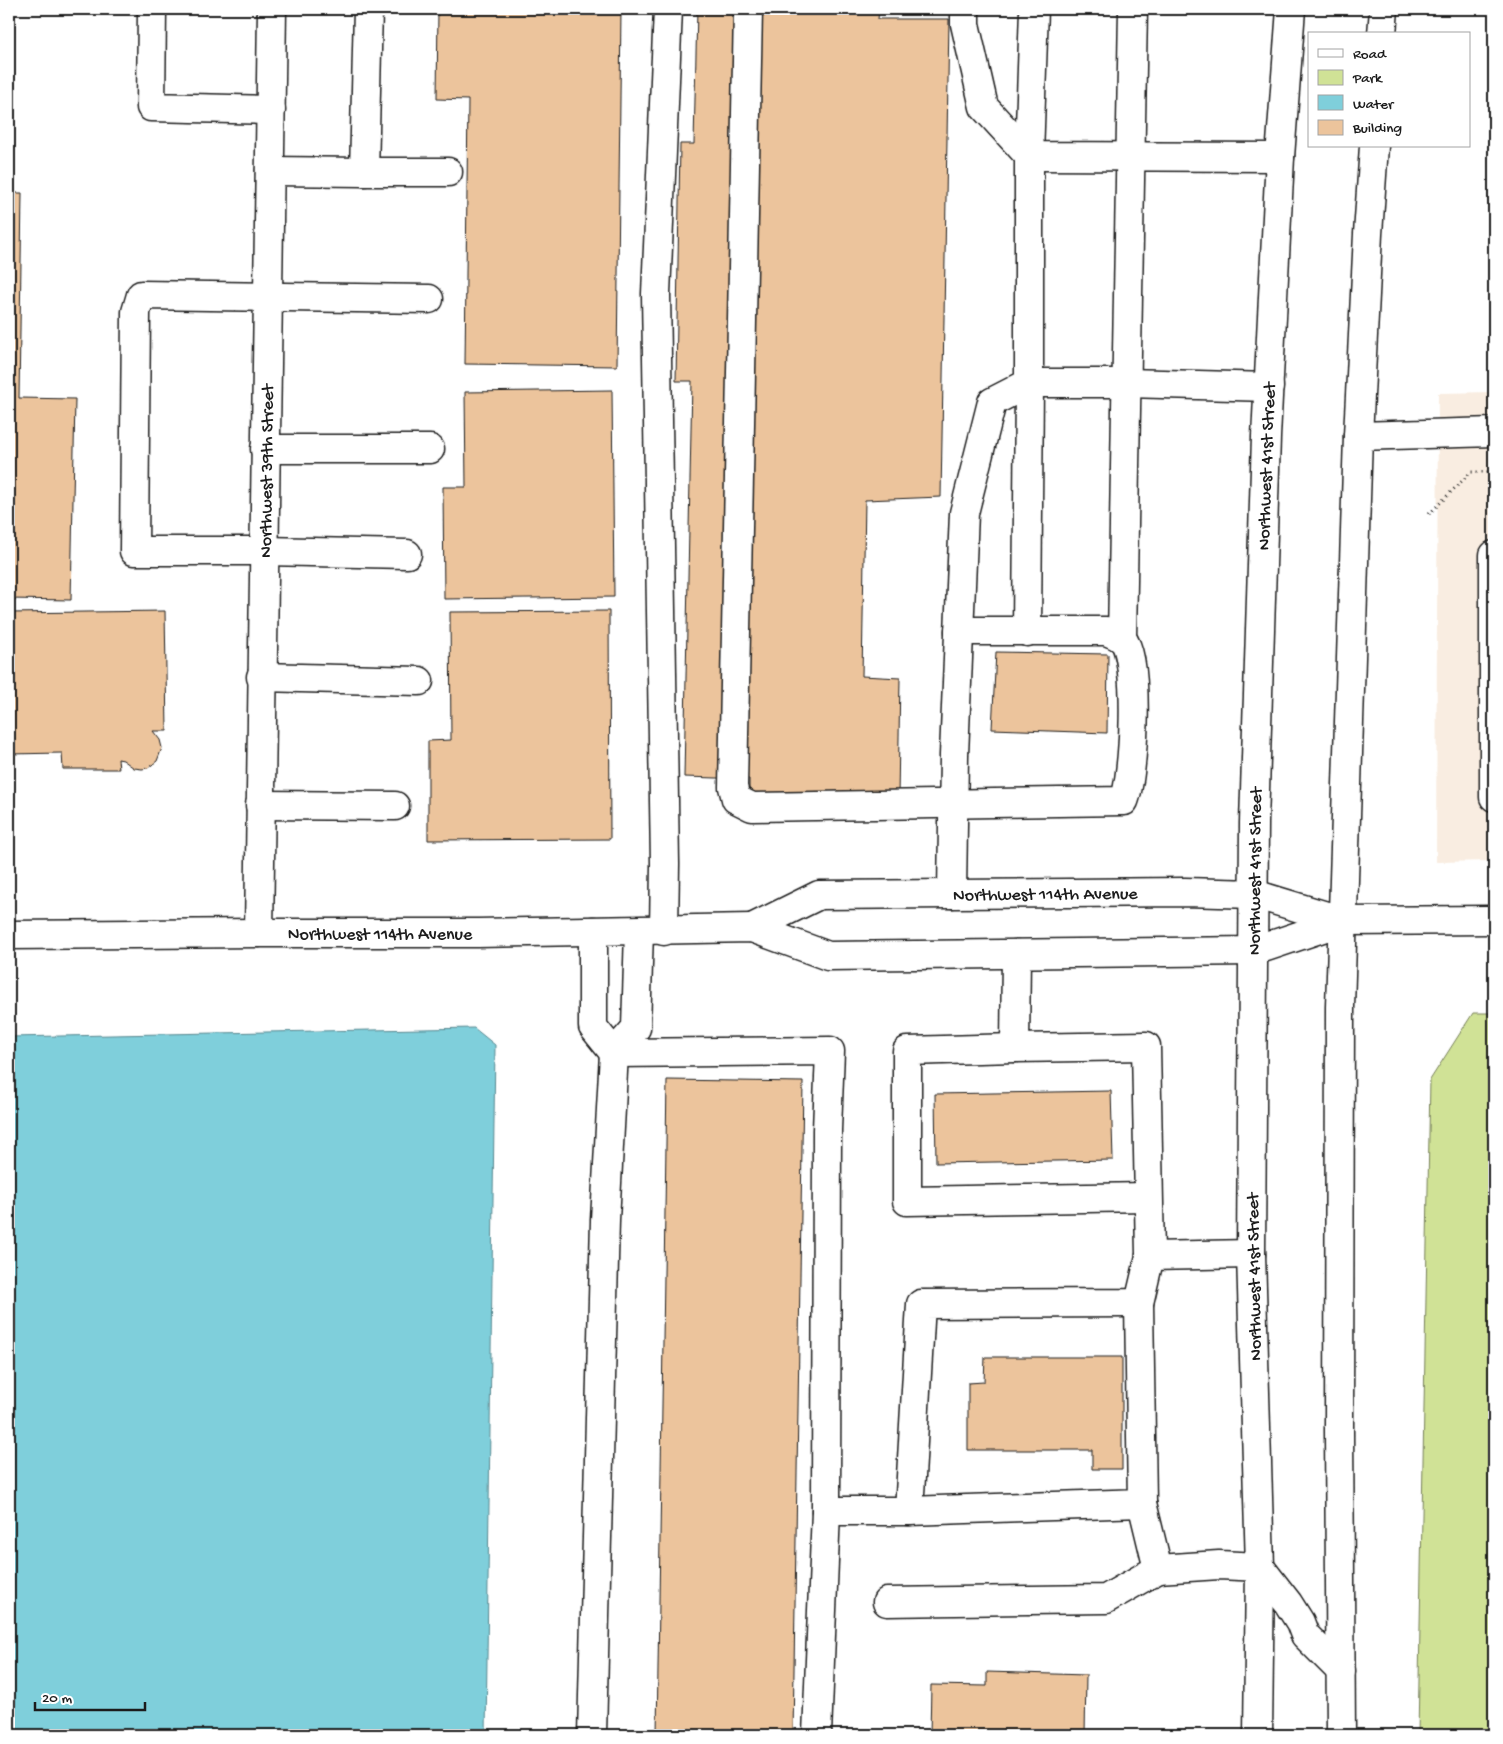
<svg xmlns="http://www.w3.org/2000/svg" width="1503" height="1744" font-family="'Gochi Hand',sans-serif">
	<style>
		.built { fill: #f9ede1 }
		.green { fill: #d0e296; stroke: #767f59 }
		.water { fill: #7fcfdb; stroke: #57878f }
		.building { fill: #ecc49c; stroke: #1c1c1c }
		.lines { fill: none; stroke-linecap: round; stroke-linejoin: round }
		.minor-casing { stroke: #1c1c1c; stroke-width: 31 }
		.major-casing { stroke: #1c1c1c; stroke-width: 31 }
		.path { stroke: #1c1c1c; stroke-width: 3; stroke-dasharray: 1 4; stroke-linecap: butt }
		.minor { stroke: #fff; stroke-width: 28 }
		.major { stroke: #fff; stroke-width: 28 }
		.labels { text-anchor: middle; stroke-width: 4; stroke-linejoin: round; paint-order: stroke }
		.street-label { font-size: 18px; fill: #1c1c1c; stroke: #fff }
	</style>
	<rect width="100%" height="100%" fill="#fff"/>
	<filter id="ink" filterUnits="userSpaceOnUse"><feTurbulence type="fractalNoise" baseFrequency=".02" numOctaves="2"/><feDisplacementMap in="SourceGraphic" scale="10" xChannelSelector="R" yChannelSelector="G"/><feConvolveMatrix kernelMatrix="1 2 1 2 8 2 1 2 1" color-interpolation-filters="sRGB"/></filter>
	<g filter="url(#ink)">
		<path class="built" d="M1494 392V861L1436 862 1438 393Z"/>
		<path class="green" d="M1473 1013H1494V1735H1418L1430 1080Z"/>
		<path class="water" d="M474 1028 495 1045 486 1735H9V1037Z"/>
		<path class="building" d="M9 9H14L12 172H9Z
			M438 9H621L617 366 465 364 468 100 437 99Z
			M697 9H879L878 19H949L941 497 865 500 862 676 900 678 898 797 749 794V779L684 777 692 381H676L680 144H694Z
			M9 193H22L19 398 75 399 71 600 9 599Z
			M612 390 614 597 444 599 443 487H466L465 392Z
			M165 611 167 731H153L160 740 162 748 157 761 148 768 142 769 134 768 123 760 118 759 119 769H63L62 753 9 754V613Z
			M609 611 610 839 428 840V741L451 740 450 612Z
			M996 652 1108 654 1107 733 992 729Z
			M667 1080 803 1082 793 1735 657 1734Z
			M1111 1091 1113 1160 936 1163 935 1094Z
			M985 1357H1122V1469H1092V1450H968V1383L984 1382Z
			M987 1672 1086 1675 1085 1735H930L931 1685 987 1686Z"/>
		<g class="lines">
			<g class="minor-casing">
				<g id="minor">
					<path d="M152 9 151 107 271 110"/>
					<path d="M748 9 733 787 736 799 752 807 1124 801C1134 778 1140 659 1123 640 1119 636 1111 633 1106 631H959"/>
					<path d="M1034 9 1029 156 1280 157"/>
					<path d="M270 171 364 172 368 9"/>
					<path d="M364 172H448"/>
					<path d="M1358 436 1494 432"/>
					<path d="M265 449H430"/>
					<path d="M407 554 264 551H134L136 312 141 295 429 299"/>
					<path d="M1494 555V797"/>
					<path d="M1027 632 1029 383H1127L1269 387"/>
					<path d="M1122 639 1133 9"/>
					<path d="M261 677 419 681"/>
					<path d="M260 805 395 806"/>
					<path d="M952 894 954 755 964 513 992 402 1029 383V156L984 107 965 24V9"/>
					<path id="s1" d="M752 928 819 895 952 894 1185 892 1254 894 1343 921 1494 920"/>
					<path d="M593 931V1027L614 1053"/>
					<path d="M664 931 665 864 656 294 668 9"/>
					<path id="s2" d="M259 933 272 9"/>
					<path id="s3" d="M9 935 259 933H478L752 928 828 956 1254 951 1343 921"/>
					<path d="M1016 954 1015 1048 1146 1046 1150 1256 1251 1254"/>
					<path d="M1015 1048 907 1051V1201L1148 1197"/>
					<path d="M614 1053 830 1051 827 1130 826 1511 817 1735"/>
					<path d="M1142 1503 1158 1569 1219 1565 1260 1567"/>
					<path d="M826 1511H909L921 1304 1139 1303 1150 1256"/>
					<path d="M909 1511 1142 1503 1139 1303"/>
					<path d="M887 1602 1106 1599 1158 1569"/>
					<path d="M592 1735 605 1220 614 1053 636 1028 639 931"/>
				</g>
			</g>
			<g class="major-casing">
				<g id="major">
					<path d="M1382 34 1384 9"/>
					<path d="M1260 1567 1288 1603 1300 1622 1305 1635 1341 1671"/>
					<path id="s4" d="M1258 1735 1260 1567 1251 1254 1254 823 1266 437 1280 157 1291 9"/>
					<path d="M1341 1735 1339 1430 1340 1007 1358 436 1368 234 1374 146"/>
				</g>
			</g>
			<path class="path" d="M1429 514 1471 472H1494"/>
			<use href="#minor" class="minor"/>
			<use href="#major" class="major"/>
		</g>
	</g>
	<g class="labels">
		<g class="street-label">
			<text dy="6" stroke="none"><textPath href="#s4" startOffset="1269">Northwest 41st Street</textPath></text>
			<text dy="6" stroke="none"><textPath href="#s2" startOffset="462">Northwest 39th Street</textPath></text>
			<text dy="6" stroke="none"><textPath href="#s4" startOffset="864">Northwest 41st Street</textPath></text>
			<text dy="6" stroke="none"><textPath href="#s1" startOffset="301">Northwest 114th Avenue</textPath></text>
			<text dy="6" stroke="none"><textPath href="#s3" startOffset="371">Northwest 114th Avenue</textPath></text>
			<text transform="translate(1253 1277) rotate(-91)" y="6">Northwest 41st Street</text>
		</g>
	</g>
	<rect width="1503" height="1744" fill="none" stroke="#fff" stroke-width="30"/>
	<rect x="15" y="15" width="1473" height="1714" fill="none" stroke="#1c1c1c" stroke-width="2" filter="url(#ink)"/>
	<rect x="1308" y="32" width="162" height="115" fill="#ffffff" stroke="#a4a4a4"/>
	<rect x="1318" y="49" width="25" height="8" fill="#ffffff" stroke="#a4a4a4"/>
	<text x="1353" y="58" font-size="15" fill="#1c1c1c">Road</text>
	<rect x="1318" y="70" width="25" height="15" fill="#d0e296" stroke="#a4a4a4"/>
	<text x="1353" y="82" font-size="15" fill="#1c1c1c">Park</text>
	<rect x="1318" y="95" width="25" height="15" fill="#7fcfdb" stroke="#a4a4a4"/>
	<text x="1353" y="108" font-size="15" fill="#1c1c1c">Water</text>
	<rect x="1318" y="120" width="25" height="15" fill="#ecc49c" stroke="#a4a4a4"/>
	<text x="1353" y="132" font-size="15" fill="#1c1c1c">Building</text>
	<path d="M35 1702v8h110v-8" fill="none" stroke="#1c1c1c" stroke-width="2.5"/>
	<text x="42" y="1702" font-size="15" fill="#1c1c1c" stroke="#ffffff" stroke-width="4" paint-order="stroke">20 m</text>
</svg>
